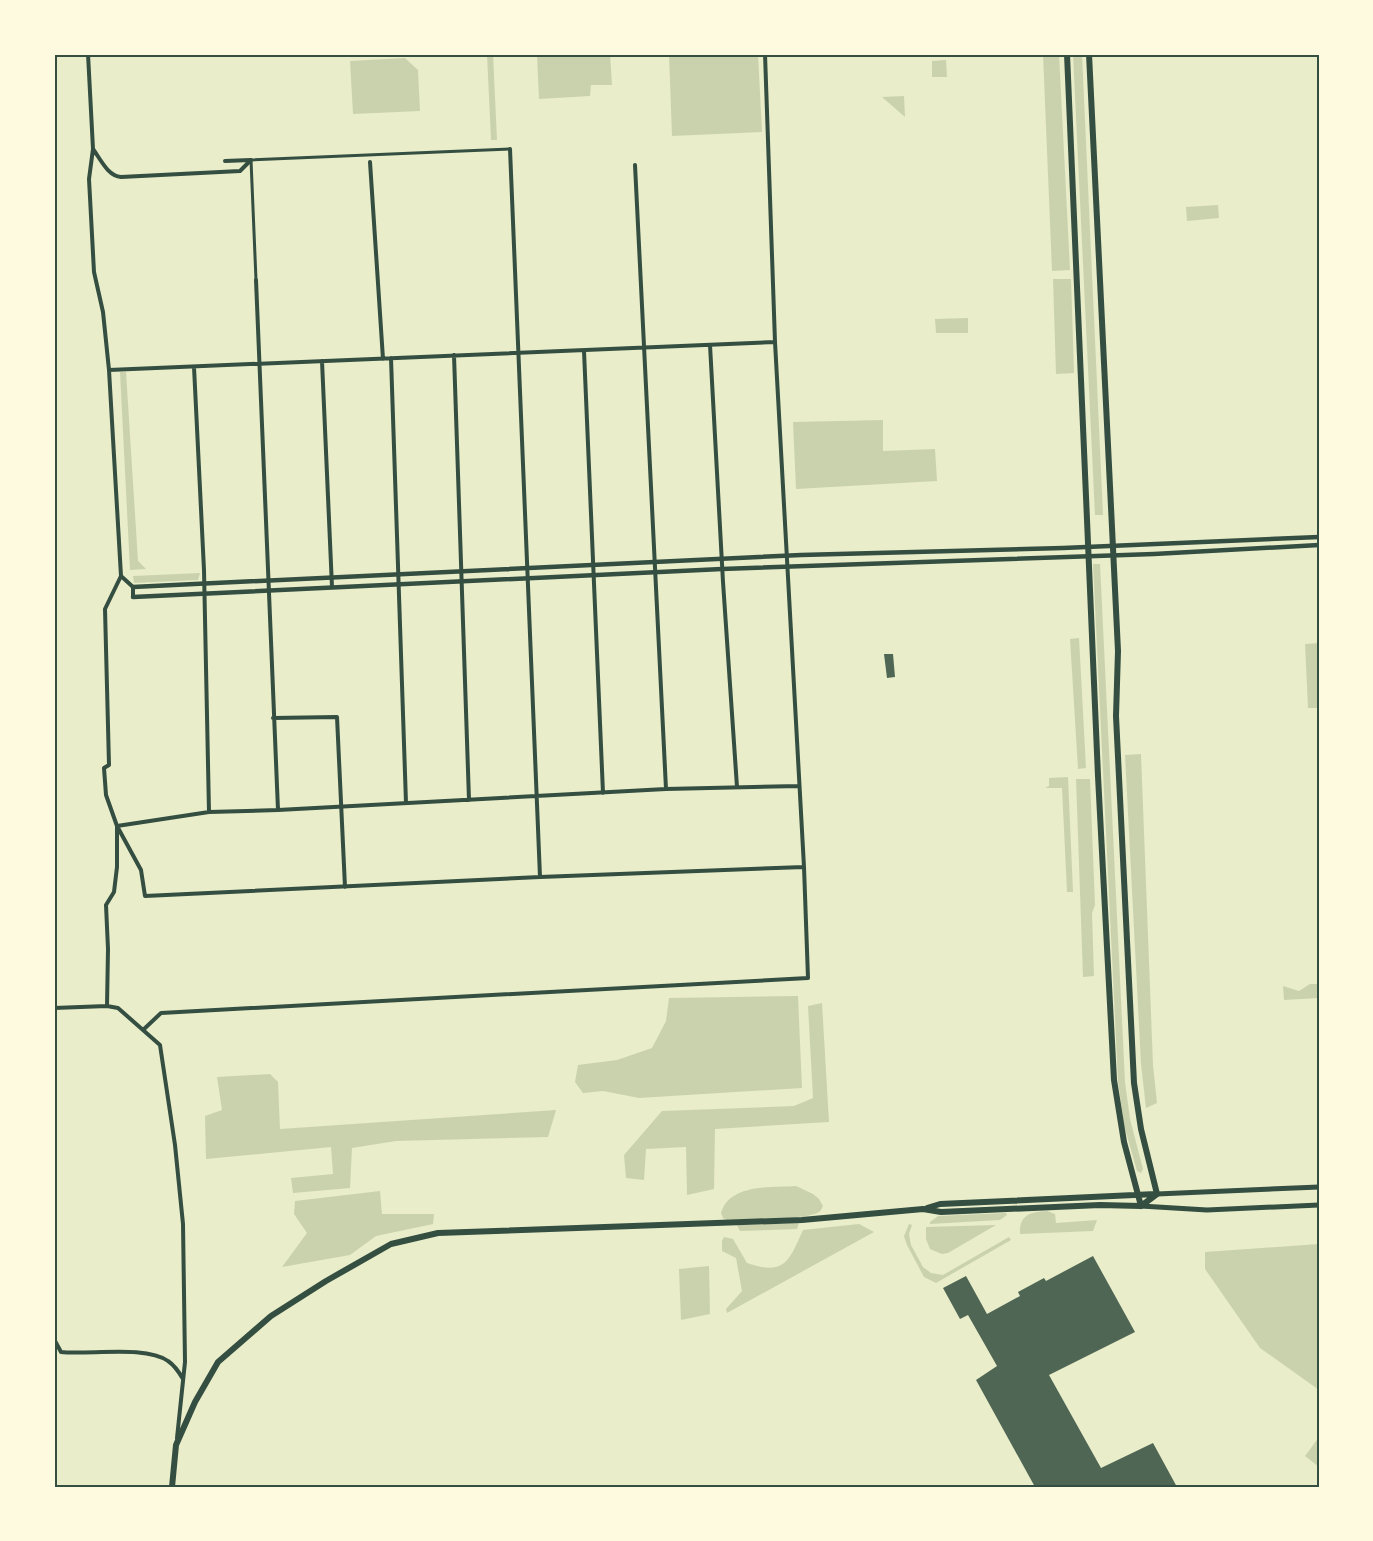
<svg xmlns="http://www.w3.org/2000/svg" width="1373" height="1541" font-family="'DM Sans',sans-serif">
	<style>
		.green { fill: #cad2ad }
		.building { fill: #4f6655 }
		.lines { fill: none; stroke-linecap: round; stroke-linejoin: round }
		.pedestrian { stroke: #344e41; stroke-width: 3 }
		.minor { stroke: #344e41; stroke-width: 4 }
		.tertiary { stroke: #344e41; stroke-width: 4.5 }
		.secondary { stroke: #344e41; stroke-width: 5 }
		.primary { stroke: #344e41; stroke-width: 6 }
		.neatline { fill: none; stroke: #344e41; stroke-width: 2 }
	</style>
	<rect width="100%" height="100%" fill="#e9edc9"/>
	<path class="green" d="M487 54H493L497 140H491Z
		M537 54H610L612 85H591L590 96 539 99Z
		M669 54H758L762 132 672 136Z
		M1043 54H1059L1070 270 1052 271Z
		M1073 54H1082L1103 515H1095Z
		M405 58 418 70 420 111 353 114 350 61Z
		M946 60 947 77H932V61Z
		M904 96 905 117 882 97Z
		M1218 205 1219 218 1187 221 1186 207Z
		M1071 279 1074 373 1056 374 1053 279Z
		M968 318V333H936L935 319Z
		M120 372H126L138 561 146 569 130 570Z
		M883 420V451L935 449 937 481 796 489 793 422Z
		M1093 564H1100L1125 1082 1130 1119 1143 1169 1141 1173 1137 1171 1124 1125 1118 1081Z
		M200 573 198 580 134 583 133 576Z
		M1079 638 1086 768 1078 769 1070 639Z
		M1319 643V674H1317L1319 708H1308L1305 644Z
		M1141 754 1153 1065 1157 1103 1146 1108 1141 1064 1125 755Z
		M1068 777 1073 892H1067L1062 788H1045L1049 786V778Z
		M1076 779H1090L1095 905 1092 913 1094 976 1083 977Z
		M1310 984H1319V998L1284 1000 1283 986 1299 991Z
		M798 996 802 1088 639 1098 603 1091 583 1093 575 1082 578 1065 617 1060 652 1048 666 1021 669 998Z
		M822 1003 829 1122 715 1129 714 1189 687 1195 686 1147 646 1149 644 1180 626 1178 624 1155 662 1111 794 1106 813 1098 808 1006Z
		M270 1074 278 1082 280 1129 556 1110 548 1137 396 1141 352 1148 350 1188 293 1193 291 1178 333 1174 331 1147 206 1159 205 1116 222 1110 217 1077Z
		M796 1186 813 1194 819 1199 823 1206C821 1210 821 1211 817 1213 802 1220 747 1219 727 1220L723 1218 721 1213C730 1183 772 1188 796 1186Z
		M380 1191 382 1214H434L433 1224 376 1236 350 1255 282 1267 307 1233 294 1214 295 1201Z
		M1047 1211 1055 1214 1056 1223 1097 1220 1093 1231 1020 1234C1019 1215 1030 1212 1047 1211Z
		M1006 1213 1007 1215 1000 1220 930 1224V1222L938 1216Z
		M799 1223 797 1229 740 1231 737 1225Z
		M859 1224 874 1232 727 1313 726 1309 742 1291 736 1258 722 1251V1241L724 1237 733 1239 747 1263C785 1276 789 1261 803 1230Z
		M909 1224 912 1225 909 1234 911 1245 923 1267 931 1273 943 1275 1009 1237 1011 1240 936 1283 924 1277 907 1245 904 1236Z
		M996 1225 948 1253 942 1254 930 1249 926 1239V1227Z
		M1319 1244V1390L1260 1348 1205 1269V1252Z
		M709 1266 710 1314 681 1320 679 1269Z
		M1319 1437V1467L1305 1456Z"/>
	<path class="building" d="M884 654H893L895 677 887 678Z
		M1093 1256 1135 1332 1049 1375 1101 1468 1153 1443 1177 1487H1035L976 1380 997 1366 968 1315 960 1319 943 1288 966 1276 987 1314 1020 1296 1018 1292 1044 1278 1046 1281Z"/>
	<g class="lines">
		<path class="pedestrian" d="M256 280 251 160 510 149"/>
		<path class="minor" d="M88 54 93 149 89 179 94 272 103 312 109 370 121 576 105 609 109 765 104 768 106 795 117 826V867L114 892 106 905 108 949 107 1006
			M93 149C101 160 108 176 121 177L240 171 251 160
			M510 149 540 877
			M225 161 251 160
			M370 162 383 359
			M635 165 666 789
			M256 280 278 810
			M710 345 723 582 737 787
			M584 351 603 793
			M454 355 469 800
			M391 358 406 803
			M322 361 332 587
			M194 367 204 570 209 812
			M109 370 775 342
			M121 576 133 587V597
			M273 718 337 717 345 887
			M799 786 666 789 278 810 209 812 117 826 141 870 145 896 540 877 804 867
			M54 1008 107 1006 118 1008 160 1045 175 1145 183 1224 185 1362 177 1438
			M143 1030 161 1013 808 978 804 867 775 342 765 54
			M54 1339 61 1352C89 1355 146 1345 168 1361 174 1365 179 1372 183 1379"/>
		<path class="tertiary" d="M133 587 801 555 1063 548 1319 537
			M133 597 722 569 1154 554 1319 545"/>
		<path class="secondary" d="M1157 1194 1319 1187
			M1141 1206 1207 1210 1319 1205"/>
		<path class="primary" d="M1067 54 1098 776 1114 1080 1124 1142 1141 1206
			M1089 54 1118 651 1116 716 1134 1083 1141 1129 1157 1194 1141 1206
			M927 1208 940 1204 1156 1194
			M172 1487 176 1445 195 1402 218 1362 271 1316 326 1281 391 1244 438 1233 802 1220 923 1209 941 1212 1100 1205 1141 1206"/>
	</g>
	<rect width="1373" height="1541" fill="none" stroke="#fefae0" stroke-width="111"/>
	<rect x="56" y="56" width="1262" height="1430" class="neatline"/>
</svg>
